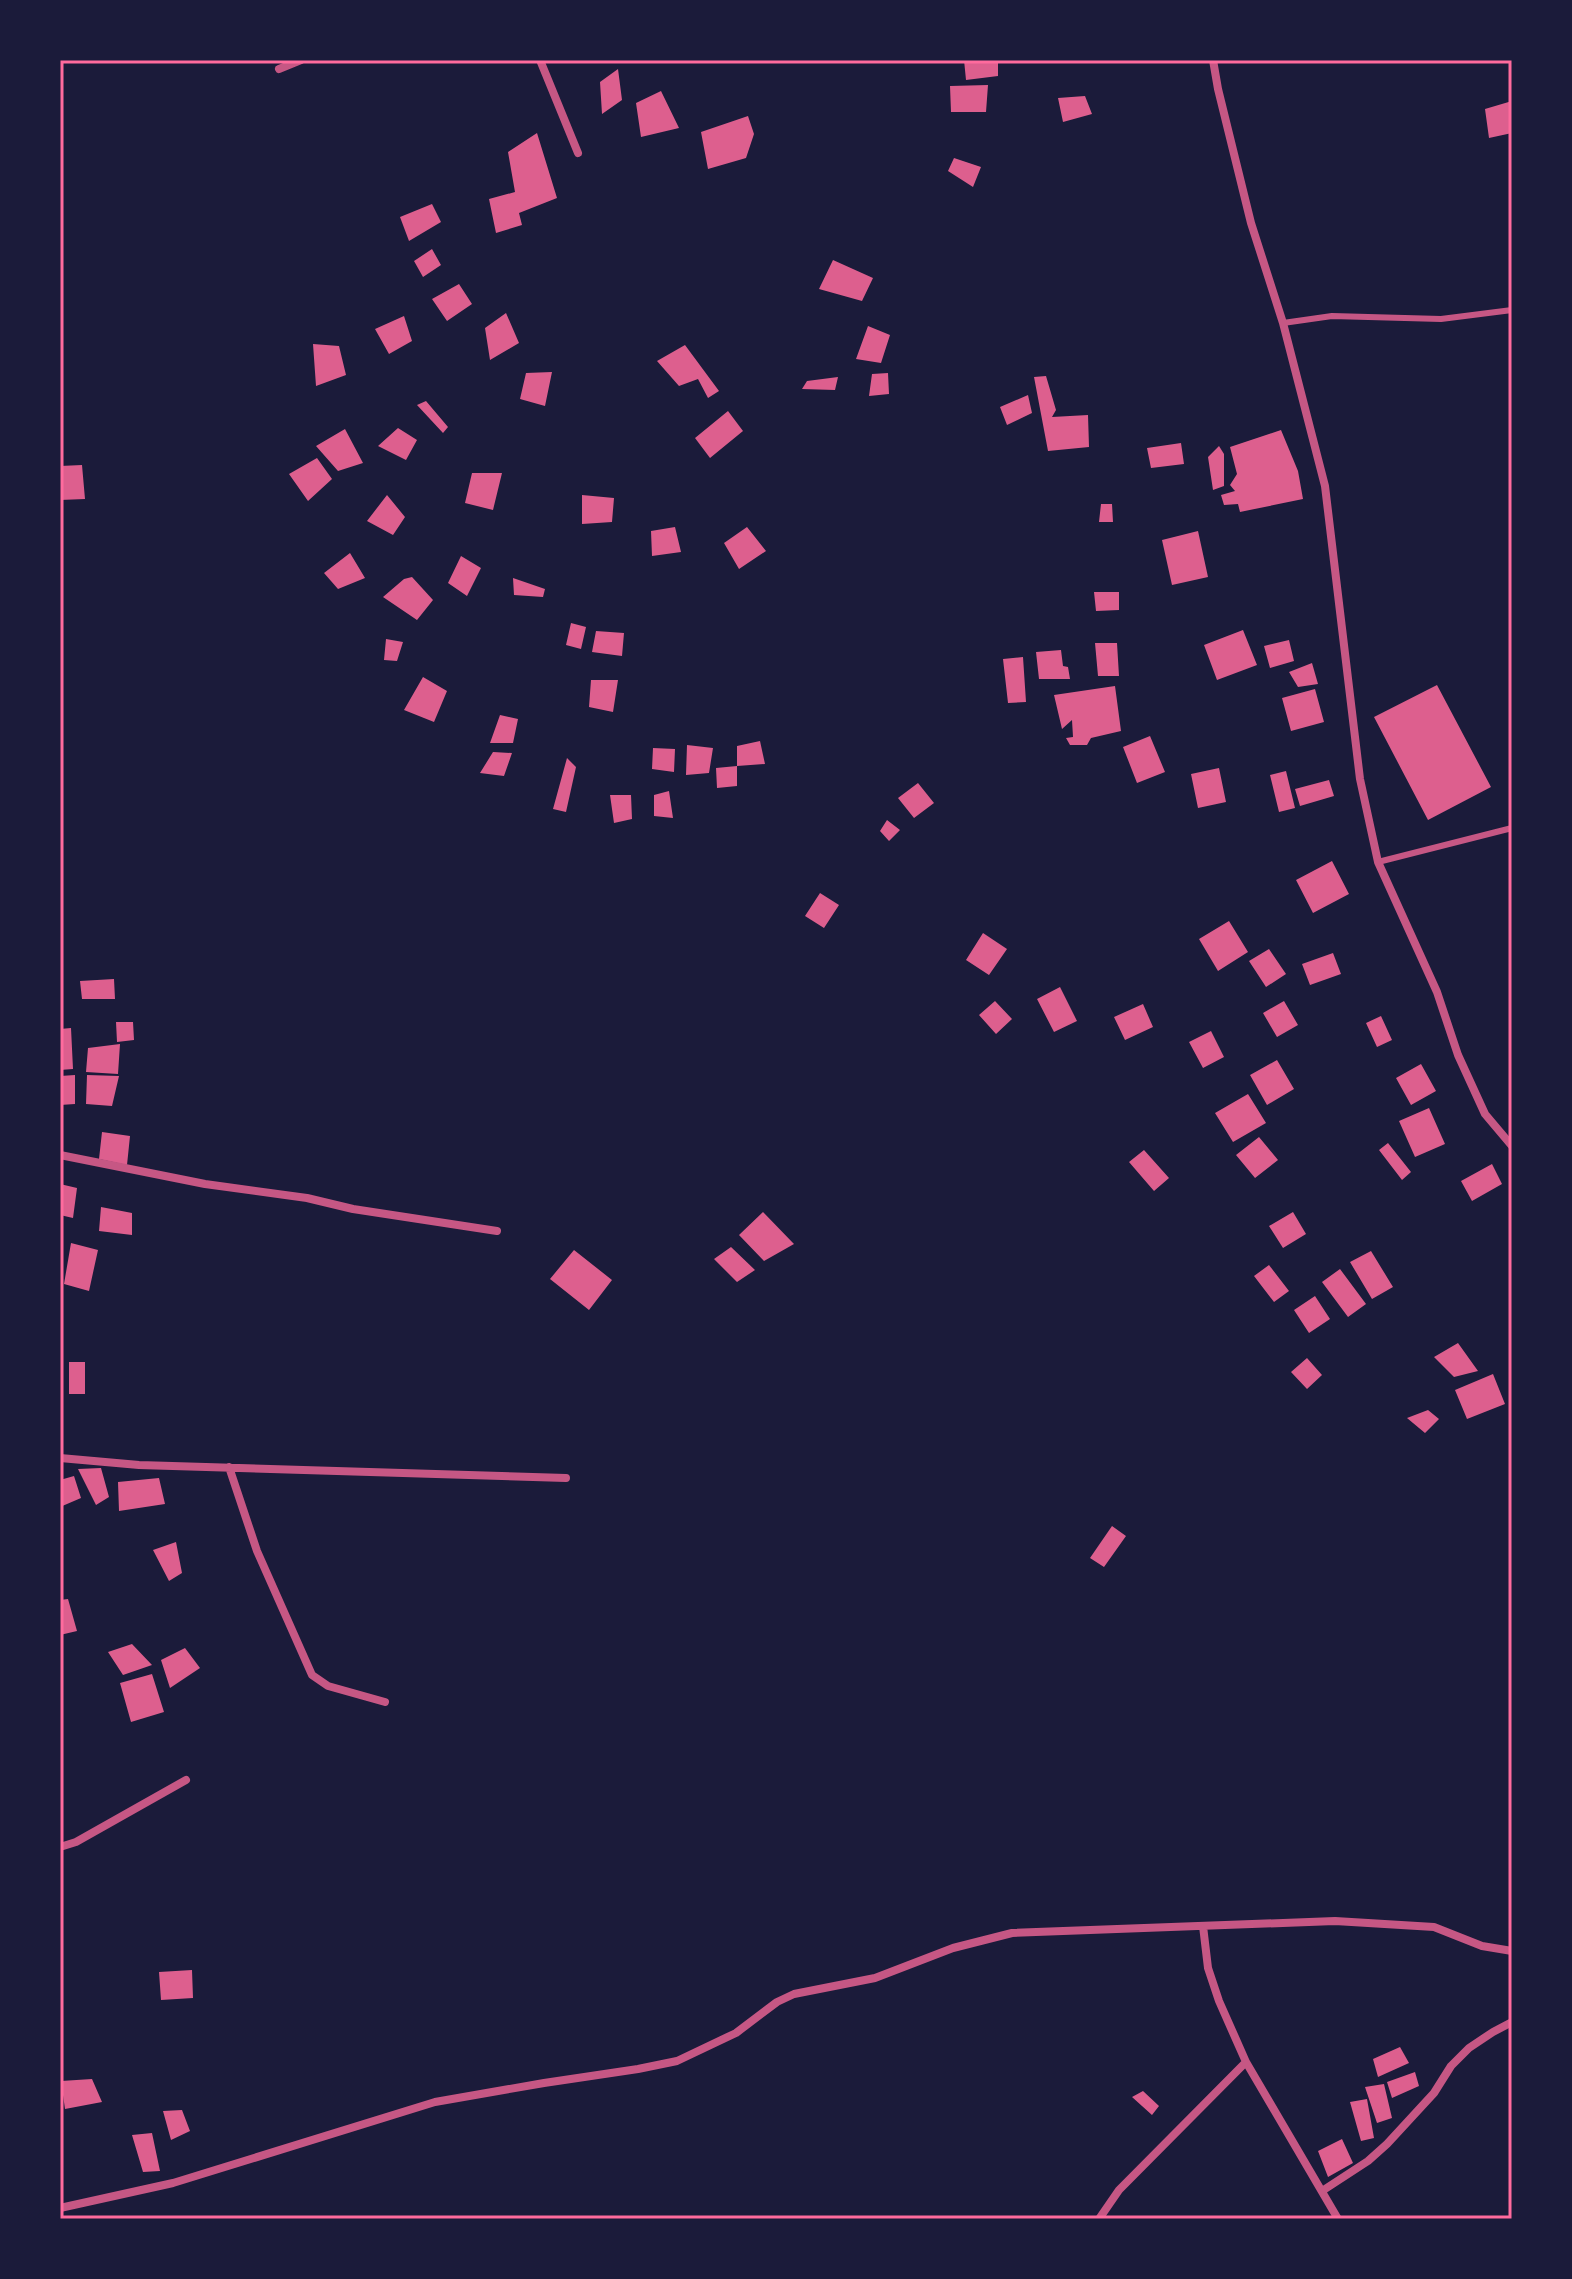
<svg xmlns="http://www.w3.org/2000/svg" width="1572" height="2279" font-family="Montserrat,sans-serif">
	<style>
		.building { fill: #dd5f8e }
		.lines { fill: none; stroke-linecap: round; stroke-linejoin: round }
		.service { stroke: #c65784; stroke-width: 6 }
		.minor { stroke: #c65784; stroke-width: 8 }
		.neatline { fill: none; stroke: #ff6b9d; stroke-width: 3 }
	</style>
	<rect width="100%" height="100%" fill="#1b1b3a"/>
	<path class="building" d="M964 60H998V76L966 80Z
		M618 69 622 100 602 114 600 82Z
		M988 85 986 112H951L950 86Z
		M661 91 679 128 641 137 636 103Z
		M1085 96 1092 114 1063 122 1058 98Z
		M1512 101V133L1489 138 1485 109Z
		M748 116 754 134 746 158 708 169 701 132Z
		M537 133 557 198 519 213 522 225 496 233 489 199 515 192 508 152Z
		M954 158 981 167 973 187 948 171Z
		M432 204 441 222 409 241 400 217Z
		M432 249 441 265 423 277 414 261Z
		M833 260 873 278 862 301 819 289Z
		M459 284 472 304 447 321 432 299Z
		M506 313 519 343 490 360 485 328Z
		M404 316 412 341 389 354 375 329Z
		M868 326 890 335 881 363 856 359Z
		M313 344 339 346 346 375 316 386Z
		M685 345 719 391 708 398 698 379 679 386 657 361Z
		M552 372 545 406 520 399 526 373Z
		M888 373 889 394 869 396 872 374Z
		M1046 376 1056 410 1052 417 1088 415 1089 447 1048 451 1034 377Z
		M838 377 835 390 802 389 807 381Z
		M1028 395 1032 413 1007 425 1000 407Z
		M426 401 448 427 443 433 417 405Z
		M728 411 743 431 710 458 695 438Z
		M398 428 417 440 406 460 378 446Z
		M345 429 363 463 338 471 316 446Z
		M1281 430 1298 471 1303 499 1240 512 1238 504 1224 505 1221 495 1235 491 1230 485 1237 474 1230 447Z
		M1181 443 1184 464 1151 468 1147 448Z
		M1219 446 1224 454V486L1213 490 1208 457Z
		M317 458 332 479 308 501 289 474Z
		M82 465 85 499 60 500V466Z
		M472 473H502L493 510 465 503Z
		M387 495 405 517 393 535 367 521Z
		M582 495 614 498 612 522 582 524Z
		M1101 504H1112L1113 522H1099Z
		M675 527 681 552 652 556 651 531Z
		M747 527 766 551 739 569 724 543Z
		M1198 531 1208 577 1172 585 1162 540Z
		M350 553 365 578 338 589 324 573Z
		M461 556 481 568 467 596 448 583Z
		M412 577 433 600 417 620 383 597 404 579Z
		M513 578 545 589 543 597 514 595Z
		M1094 592H1119V610L1096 611Z
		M571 623 586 627 581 649 566 645Z
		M1243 630 1257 665 1217 680 1204 645Z
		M596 631 624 633 622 656 592 652Z
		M386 639 403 642 397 661 384 660Z
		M1289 640 1294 661 1270 668 1264 646Z
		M1095 643H1117L1119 676H1098Z
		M1061 650 1063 666 1068 667 1070 679H1039L1036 652Z
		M1023 657 1026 702 1008 703 1003 659Z
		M1312 663 1318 684 1298 687 1289 672Z
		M423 677 447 691 434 722 404 710Z
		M591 680H618L613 712 589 707Z
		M1437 685 1491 787 1428 820 1374 717Z
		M1115 686 1121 731 1091 738 1087 745H1070L1066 738 1073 737 1072 720 1062 729 1054 695Z
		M1315 689 1324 722 1291 731 1282 698Z
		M500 715 518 719 513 743H490Z
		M1150 736 1165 772 1137 783 1123 747Z
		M760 741 765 764 737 766V746Z
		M687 745 713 748 709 773 686 775Z
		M653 748 675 749 674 772 652 769Z
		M493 752 512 753 504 776 480 773Z
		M567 758 576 767 566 812 553 809Z
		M737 766V786L717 788 716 768Z
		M1219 768 1226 802 1198 808 1191 774Z
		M1286 771 1295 808 1279 812 1270 775Z
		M1329 780 1334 796 1300 806 1295 789Z
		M918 783 934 803 914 818 898 798Z
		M669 791 673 818 654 816V795Z
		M610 795H631L632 819 614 823Z
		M887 820 900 830 889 841 880 831Z
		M1332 861 1349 894 1313 913 1296 880Z
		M820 893 839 905 824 928 805 916Z
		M1229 921 1248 952 1218 971 1199 939Z
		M983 933 1007 949 989 975 966 960Z
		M1269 949 1286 974 1266 987 1249 961Z
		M1333 953 1341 974 1310 985 1302 964Z
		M114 979 115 999H82L80 981Z
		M1060 987 1077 1021 1054 1032 1037 999Z
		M995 1001 1012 1019 996 1034 979 1015Z
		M1284 1001 1298 1025 1277 1037 1263 1013Z
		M1143 1004 1153 1027 1125 1040 1114 1017Z
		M1381 1016 1392 1040 1377 1047 1366 1023Z
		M116 1022H133L134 1040 117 1042Z
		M71 1028 73 1069 60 1070V1029Z
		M1211 1031 1224 1057 1203 1068 1189 1042Z
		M120 1044 118 1074 86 1072 88 1048Z
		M1277 1060 1294 1089 1267 1105 1250 1075Z
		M1421 1064 1436 1091 1411 1105 1396 1078Z
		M75 1075V1104L60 1105V1076Z
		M87 1075 119 1076 112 1106 86 1104Z
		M1248 1094 1266 1123 1233 1142 1215 1113Z
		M1429 1108 1445 1144 1415 1157 1399 1121Z
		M102 1132 130 1136 127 1165 99 1159Z
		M1259 1137 1278 1160 1255 1178 1236 1155Z
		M1388 1143 1411 1172 1402 1180 1379 1150Z
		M1144 1150 1169 1178 1154 1191 1129 1162Z
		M1492 1164 1502 1184 1472 1201 1461 1181Z
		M60 1184 77 1188 73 1218 60 1215Z
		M101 1207 132 1213V1235L99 1231Z
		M763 1212 794 1244 764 1261 739 1235Z
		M1293 1212 1306 1234 1283 1248 1269 1226Z
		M71 1243 98 1250 89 1291 64 1284Z
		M731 1247 755 1270 737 1282 714 1259Z
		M574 1250 612 1280 589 1310 550 1279Z
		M1371 1251 1393 1287 1372 1299 1350 1262Z
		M1269 1265 1289 1291 1274 1302 1254 1276Z
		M1340 1269 1366 1304 1348 1317 1322 1282Z
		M1315 1296 1330 1319 1309 1333 1294 1310Z
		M1458 1343 1478 1371 1454 1377 1434 1357Z
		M1307 1358 1322 1375 1307 1389 1291 1372Z
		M69 1362H85V1394H69Z
		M1493 1374 1505 1404 1467 1419 1455 1390Z
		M1428 1410 1439 1419 1425 1433 1407 1418Z
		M101 1468 109 1497 96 1505 78 1469Z
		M74 1476 81 1498 60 1507V1480Z
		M159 1478 165 1504 119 1511 118 1482Z
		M1112 1526 1126 1536 1104 1567 1090 1558Z
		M176 1542 182 1573 169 1581 153 1550Z
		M68 1599 77 1631 60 1635V1600Z
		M132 1644 152 1665 123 1675 108 1652Z
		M185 1648 200 1668 170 1688 161 1660Z
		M152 1674 164 1712 131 1722 120 1683Z
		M192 1970 193 1998 161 2000 159 1972Z
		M1400 2047 1409 2063 1378 2077 1373 2059Z
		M1415 2072 1419 2086 1392 2098 1387 2082Z
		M92 2079 102 2102 65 2109 61 2081Z
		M1384 2084 1392 2118 1377 2123 1365 2087Z
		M1143 2091 1159 2106 1152 2115 1132 2097Z
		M1367 2099 1374 2138 1361 2141 1350 2102Z
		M182 2110 190 2131 171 2140 163 2111Z
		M152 2133 160 2171 143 2172 132 2135Z
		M1342 2139 1353 2163 1328 2177 1318 2151Z"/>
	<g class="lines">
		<path class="service" d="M1283 323 1332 316 1441 319 1512 310
			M1378 862 1512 828"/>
		<path class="minor" d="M540 60 578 153
			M1213 60 1218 89 1251 223 1283 323 1325 486 1360 779 1378 862 1437 992 1458 1055 1485 1114 1512 1146
			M279 69 301 60
			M60 1155 205 1184 307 1198 353 1209 497 1231
			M60 1458 139 1465 566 1478
			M229 1467 257 1551 312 1675 328 1686 385 1702
			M60 1847 76 1842 186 1780
			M1246 2062 1338 2219
			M1322 2191 1368 2161 1387 2144 1434 2093 1451 2066 1469 2048 1493 2032 1512 2022
			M60 2208 173 2183 435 2102 544 2083 638 2069 677 2061 736 2033 777 2002 794 1994 875 1978 953 1948 1012 1933 1335 1921 1434 1927 1482 1946 1512 1951
			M1099 2219 1119 2190 1246 2062 1219 2001 1208 1968 1203 1926"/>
	</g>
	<rect width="1572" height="2279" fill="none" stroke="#1b1b3a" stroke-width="124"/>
	<rect x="62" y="62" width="1448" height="2155" class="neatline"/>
</svg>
